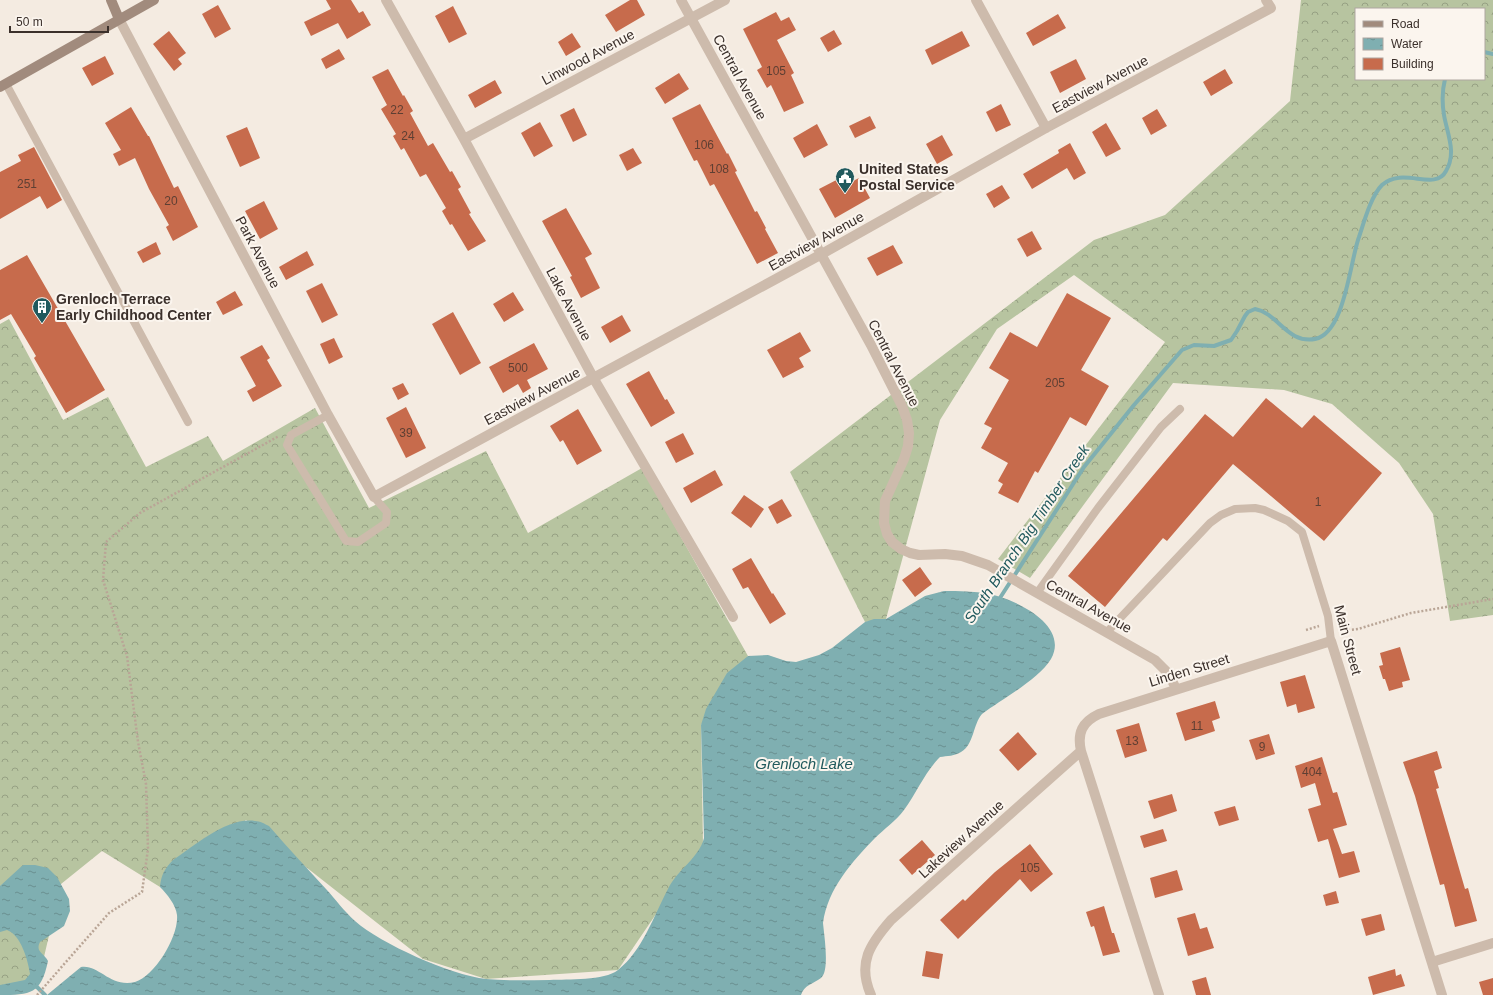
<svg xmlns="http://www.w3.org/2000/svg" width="1493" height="995" font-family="Helvetica,sans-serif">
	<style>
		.forest { fill: url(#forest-crowns); fill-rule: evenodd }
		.water { fill: url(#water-ripples) }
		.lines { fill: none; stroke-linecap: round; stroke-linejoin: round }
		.stream { stroke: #7fafb1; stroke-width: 4 }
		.building { fill: #c76b4c }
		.path { stroke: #b9a596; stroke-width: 2.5; stroke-dasharray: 2 2; stroke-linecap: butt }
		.service { stroke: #cdbbac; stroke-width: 8 }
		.minor { stroke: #cdbbac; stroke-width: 10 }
		.secondary { stroke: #a18b7d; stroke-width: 10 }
		.labels { text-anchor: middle; stroke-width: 4; stroke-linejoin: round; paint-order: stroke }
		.number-label { font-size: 12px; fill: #5e3f33 }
		.street-label { font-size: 14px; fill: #3b302b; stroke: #fbf5ee }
		.poi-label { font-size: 14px; font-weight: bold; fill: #3b302b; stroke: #fbf5ee; text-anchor: start }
		.water-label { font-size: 15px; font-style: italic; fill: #20595d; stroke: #fbf5ee }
	</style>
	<defs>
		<pattern id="forest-crowns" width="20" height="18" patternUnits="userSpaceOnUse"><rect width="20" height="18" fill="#b7c4a0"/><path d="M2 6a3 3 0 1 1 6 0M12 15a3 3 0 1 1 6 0" fill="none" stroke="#96a083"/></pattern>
		<pattern id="water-ripples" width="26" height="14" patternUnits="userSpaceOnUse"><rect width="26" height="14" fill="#7fafb1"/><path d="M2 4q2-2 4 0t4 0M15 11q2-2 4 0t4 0" fill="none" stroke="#698f90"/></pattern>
	</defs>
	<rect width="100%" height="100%" fill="#f4ebe1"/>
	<path class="forest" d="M1301 0H1493V615L1450 621 1433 514 1399 463 1332 404 1284 390 1173 383 1030 578 998 559 1165 342 1074 275 997 329 940 420 886 619 865 622 790 472 1094 240 1165 215 1290 101ZM1356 9H1484V79H1356Z
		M9 319 63 420 108 397 146 467 208 436 223 461 315 408 369 508 486 451 528 533 642 468 748 656 701 725 703 845 618 970 486 979 423 959 246 820 160 887 102 851 61 884 37 987 0 995V324Z"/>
	<path class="water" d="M944 591C959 591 974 591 989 594 1015 599 1070 625 1051 659 1038 680 1002 699 982 714 973 724 974 745 961 752 955 756 947 756 940 757L938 759C924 774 916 794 904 810 896 821 884 829 875 838 852 862 828 888 823 923 824 934 830 971 821 978 813 984 804 985 801 995H47L81 967C99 964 110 988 135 982 155 976 179 936 177 915 176 905 167 894 160 887 161 875 165 868 173 860 196 845 227 817 255 821 260 821 265 824 269 826 288 848 307 868 326 889 336 900 344 911 355 921 381 944 451 975 486 979 507 981 529 980 550 980 568 979 604 981 618 970 643 950 653 917 668 889 677 870 699 858 704 838L701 725 706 709 727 673 748 656 768 655 786 661 796 662 819 655 832 648 865 622 874 619H886L925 596Z
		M23 865H35L48 868 57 877 69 899 70 911 64 926 40 942C35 952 44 953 48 961 41 994 31 995 0 995V985L25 980 30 974C28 960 21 935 7 930L0 932V886Z"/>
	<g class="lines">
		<path class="stream" d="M1484 52 1493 54
			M998 601 1084 467 1134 405 1182 350 1194 345 1214 346 1231 340 1237 331 1245 316 1248 312 1255 309C1278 313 1287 344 1315 339 1345 333 1350 261 1359 237 1364 222 1371 196 1382 185 1403 166 1435 192 1446 171 1457 153 1447 133 1444 115 1442 103 1442 91 1445 79
			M34 986 37 987 45 995"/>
	</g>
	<path class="building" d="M326 0H351L359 13 363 11 371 25 347 39 338 23 311 36 304 22 331 9Z
		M630 0H637L645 15 616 32 605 15Z
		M218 5 231 29 215 38 202 14Z
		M453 6 467 34 449 43 435 16Z
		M776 12 781 21 789 17 796 30 777 40 794 73 791 75 804 103 784 112 771 85 767 88 757 70 762 67 743 29Z
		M1058 14 1066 28 1033 46 1026 33Z
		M834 30 842 44 828 52 820 38Z
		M169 31 186 53 178 59 182 64 174 71 153 44Z
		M962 31 970 46 932 65 925 50Z
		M572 33 581 47 566 56 558 42Z
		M339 49 345 59 326 69 321 59Z
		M105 56 114 74 92 86 82 68Z
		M1076 59 1086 79 1060 93 1050 72Z
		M388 69 403 96 404 95 413 111 410 113 428 146 433 143 450 172 452 171 461 187 458 189 471 213 469 214 486 241 468 251 452 224 450 225 442 211 446 208 426 174 420 177 404 148 401 150 393 136 396 134 381 109 387 105 372 77Z
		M1225 69 1233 83 1211 96 1203 82Z
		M679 73 689 89 665 104 655 88Z
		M495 80 502 93 475 108 468 95Z
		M700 104 727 154 728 153 737 171 735 172 755 212 757 211 766 228 765 229 778 253 757 264 714 184 710 186 697 160 694 161 672 118Z
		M1001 104 1011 125 996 132 986 112Z
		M131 107 148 136H149L174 188 178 186 198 227 173 241 166 227 169 225 149 189 135 158 119 166 113 154 121 150 105 123Z
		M574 108 587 135 573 142 560 115Z
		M1157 109 1167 126 1151 135 1142 118Z
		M870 116 876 128 855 138 849 126Z
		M540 122 553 146 534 157 521 133Z
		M1106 123 1121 149 1106 157 1092 132Z
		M817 124 828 145 804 158 793 138Z
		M247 127 260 158 240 167 226 136Z
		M942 135 953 155 937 164 926 144Z
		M1070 143 1086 173 1074 180 1067 168 1032 189 1023 174 1059 153 1058 150Z
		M34 147 62 200 47 209 40 196 0 219V172L21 161 18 155Z
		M633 148 642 163 627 171 619 155Z
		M846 175 851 182 859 178 870 198 835 218 819 189Z
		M1002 185 1010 198 994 208 986 194Z
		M264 201 278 229 260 239 245 211Z
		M566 208 592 254 585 258 600 288 581 298 570 277 572 276 542 221Z
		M1032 231 1042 249 1027 257 1017 239Z
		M156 242 161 254 143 263 137 252Z
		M893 245 903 263 877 276 867 258Z
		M307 251 314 265 286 280 279 267Z
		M27 255 105 390 66 413 34 358 36 356 11 314 0 320V270Z
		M322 283 338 315 322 323 306 291Z
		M235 291 243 305 223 315 216 302Z
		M513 292 524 310 504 322 493 304Z
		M1067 293 1111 318 1081 370 1109 386 1086 426 1070 417 1038 473 1035 471 1018 503 998 493 1003 484 998 481 1008 463 981 448 992 428 984 424 1009 380 989 368 1010 332 1037 347Z
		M453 312 481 363 460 375 432 324Z
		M622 315 631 331 610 343 601 327Z
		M800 332 811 351 799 358 804 367 783 378 767 350Z
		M334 338 343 357 329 364 320 344Z
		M534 343 548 369 527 380 531 388 523 393 518 384 503 393 489 367Z
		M262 345 270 358 267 360 282 386 253 402 247 391 256 386 240 357Z
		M649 371 665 400 667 399 675 413 651 427 626 384Z
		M403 383 409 394 398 400 392 388Z
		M1266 398 1302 428 1314 415 1382 473 1324 541 1233 464 1167 541 1163 538 1105 607 1068 576 1205 414 1233 437Z
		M406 407 426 448 406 458 386 418Z
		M578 409 602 451 577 465 563 440 560 442 550 426Z
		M683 433 694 454 676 463 665 442Z
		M715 470 723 485 691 503 683 488Z
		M744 495 764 509 751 528 731 513Z
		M782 499 792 516 777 524 768 507Z
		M751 558 772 594 773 593 786 614 770 624 748 587 743 589 732 569Z
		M920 567 932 584 915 597 902 580Z
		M1400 647 1410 680 1402 682 1403 687 1389 691 1385 679H1383L1379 666 1383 665 1380 653Z
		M1305 675 1315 708 1298 713 1296 704 1287 707 1280 682Z
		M1215 701 1220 718 1212 721 1215 731 1185 741 1176 713Z
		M1139 723 1147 751 1125 758 1116 730Z
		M1018 732 1037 754 1018 771 999 750Z
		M1269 734 1275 754 1256 760 1249 740Z
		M1437 751 1442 768 1434 771 1439 788 1436 789 1465 889 1468 888 1477 921 1455 927 1444 884 1440 885 1415 796 1403 762Z
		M1322 757 1333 793 1337 792 1347 825 1333 829 1342 854 1354 851 1360 872 1339 878 1328 839 1318 842 1308 809 1321 805 1315 783 1301 788 1295 766Z
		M1172 794 1177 811 1154 819 1148 801Z
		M1235 806 1239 820 1219 826 1214 812Z
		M1163 829 1167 841 1144 848 1140 836Z
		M922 840 935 855 912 875 899 860Z
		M1030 844 1053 874 1031 892 1020 879 958 939 940 920 963 899 965 901 995 872Z
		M1177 870 1183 890 1155 898 1150 878Z
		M1336 891 1339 903 1326 906 1323 895Z
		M1104 906 1112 933H1114L1120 952 1103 956 1094 926 1091 927 1086 912Z
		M1195 913 1200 929 1207 927 1214 948 1188 956 1177 918Z
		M1381 914 1385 930 1366 936 1361 919Z
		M926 951 943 954 939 979 922 976Z
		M1395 969 1396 976 1401 974 1405 986 1373 995 1368 977Z
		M1206 977 1211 995H1196L1192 981Z
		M1493 978V995H1483L1479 982Z"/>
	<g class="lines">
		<path class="path" d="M1306 630 1319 626
			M1340 631 1358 629 1411 613 1493 599
			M37 995 109 913 142 892 148 849 146 784 138 742 127 656 103 580 106 542 140 513 279 436"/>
		<path class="service" d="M6 84 188 422
			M328 415 291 435 287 445 346 541 358 542 386 523 387 512 374 497
			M1037 593 1098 508 1161 427 1180 409
			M1107 632 1210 523 1221 515 1235 509 1255 508 1264 510 1288 521 1302 532 1328 616 1331 641"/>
		<path class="minor" d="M386 0 464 139 594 379 733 617
			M681 0 871 345 902 406 907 420 909 433 908 446 904 459 885 501 884 523 887 534 892 542 901 549 910 553 919 555 945 554 962 556 988 565 1155 660 1169 674 1176 689
			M976 0 1046 128
			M119 19 328 415 374 497 820 255 1046 128 1271 8 1266 0
			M464 139 725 0
			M1432 962 1493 943
			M871 995C857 963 870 944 891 920L1081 751
			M1159 995 1081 751C1077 733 1082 722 1099 714L1331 641 1442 995"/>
		<path class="secondary" d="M111 0 119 19
			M0 87 154 0"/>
	</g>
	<defs>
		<g id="civic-pin" transform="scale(1)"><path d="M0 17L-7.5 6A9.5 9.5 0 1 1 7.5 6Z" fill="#20595d" stroke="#fbf5ee"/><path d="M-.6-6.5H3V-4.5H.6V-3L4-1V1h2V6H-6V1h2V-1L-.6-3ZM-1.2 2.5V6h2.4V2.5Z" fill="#fff"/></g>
		<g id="building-pin" transform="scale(1)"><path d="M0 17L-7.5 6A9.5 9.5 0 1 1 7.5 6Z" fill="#20595d" stroke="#fbf5ee"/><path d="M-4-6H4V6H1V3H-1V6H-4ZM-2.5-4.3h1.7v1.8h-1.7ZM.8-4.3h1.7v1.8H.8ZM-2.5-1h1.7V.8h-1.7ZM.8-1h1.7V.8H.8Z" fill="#fff"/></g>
	</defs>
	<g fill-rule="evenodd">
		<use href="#civic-pin" x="845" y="177"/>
		<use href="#building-pin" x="42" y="307"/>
	</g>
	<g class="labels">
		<g class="number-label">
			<text x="776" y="75">105</text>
			<text x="397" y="114">22</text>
			<text x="408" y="140">24</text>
			<text x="704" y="149">106</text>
			<text x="719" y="173">108</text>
			<text x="27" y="188">251</text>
			<text x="171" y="205">20</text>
			<text x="518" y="372">500</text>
			<text x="1055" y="387">205</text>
			<text x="406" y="437">39</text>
			<text x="1318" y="506">1</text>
			<text x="1197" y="730">11</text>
			<text x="1132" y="745">13</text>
			<text x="1262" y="751">9</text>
			<text x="1312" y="776">404</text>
			<text x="1030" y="872">105</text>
		</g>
		<g class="street-label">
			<text transform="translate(588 57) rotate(-28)" y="5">Linwood Avenue</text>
			<text transform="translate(740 77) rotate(61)" y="5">Central Avenue</text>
			<text transform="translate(1100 84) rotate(-28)" y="5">Eastview Avenue</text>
			<text transform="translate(816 241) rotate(-29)" y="5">Eastview Avenue</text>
			<text transform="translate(258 252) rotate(62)" y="5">Park Avenue</text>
			<text transform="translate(569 304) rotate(62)" y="5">Lake Avenue</text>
			<text transform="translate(894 363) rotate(63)" y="5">Central Avenue</text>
			<text transform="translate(532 396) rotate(-28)" y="5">Eastview Avenue</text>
			<text transform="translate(1089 606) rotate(29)" y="5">Central Avenue</text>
			<text transform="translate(1348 640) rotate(75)" y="5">Main Street</text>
			<text transform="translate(1189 670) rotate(-17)" y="5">Linden Street</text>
			<text transform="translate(961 839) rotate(-42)" y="5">Lakeview Avenue</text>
		</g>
		<g class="poi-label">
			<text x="859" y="174">United States<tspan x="859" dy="16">Postal Service</tspan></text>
			<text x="56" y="304">Grenloch Terrace<tspan x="56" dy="16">Early Childhood Center</tspan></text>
		</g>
		<g class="water-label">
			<text transform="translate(1027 534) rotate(-56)" y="5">South Branch Big Timber Creek</text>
			<text x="804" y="769">Grenloch Lake</text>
		</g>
	</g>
	<rect x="1355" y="8" width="130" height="72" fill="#fbf5ee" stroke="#aea6a0"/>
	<rect x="1363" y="21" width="20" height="6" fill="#a18b7d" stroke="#aea6a0"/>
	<text x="1391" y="28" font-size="12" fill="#3b302b">Road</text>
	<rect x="1363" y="38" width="20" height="12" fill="url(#water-ripples)" stroke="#aea6a0"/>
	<text x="1391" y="48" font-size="12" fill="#3b302b">Water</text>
	<rect x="1363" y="58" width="20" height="12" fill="#c76b4c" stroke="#aea6a0"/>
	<text x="1391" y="68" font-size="12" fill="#3b302b">Building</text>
	<path d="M10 26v6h98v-6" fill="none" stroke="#3b302b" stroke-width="2"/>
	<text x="16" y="26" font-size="12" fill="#3b302b" stroke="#fbf5ee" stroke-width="3" paint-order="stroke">50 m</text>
</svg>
